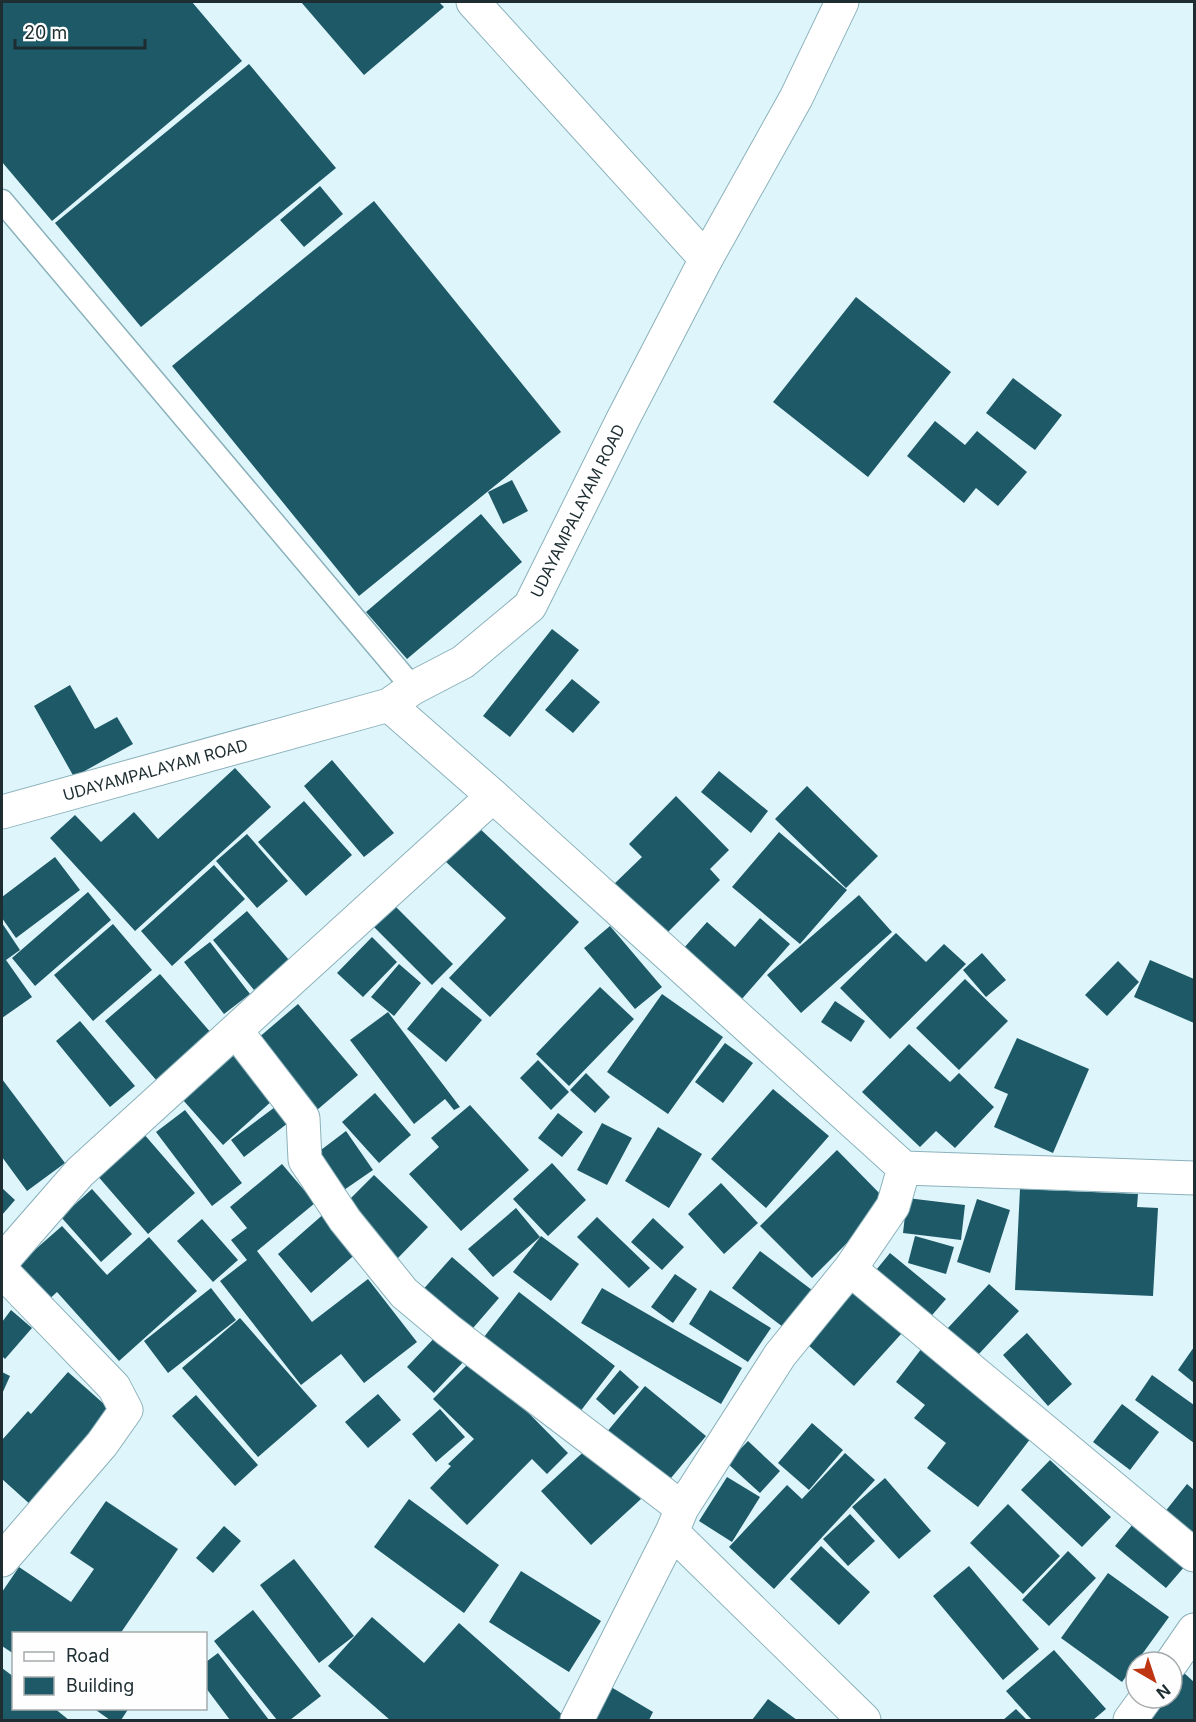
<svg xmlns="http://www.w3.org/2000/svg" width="1196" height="1722" font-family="Inter,sans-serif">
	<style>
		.building { fill: #1d5966 }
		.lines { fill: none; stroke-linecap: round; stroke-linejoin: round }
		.service-casing { stroke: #8bb1bb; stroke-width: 25 }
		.minor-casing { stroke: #8bb1bb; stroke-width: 35 }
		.tertiary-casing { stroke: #8bb1bb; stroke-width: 35 }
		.service { stroke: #fff; stroke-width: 22 }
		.minor { stroke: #fff; stroke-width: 33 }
		.tertiary { stroke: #fff; stroke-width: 33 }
		.labels { text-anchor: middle; stroke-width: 6; stroke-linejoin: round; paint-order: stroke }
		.street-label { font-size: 16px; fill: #1d2d31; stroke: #fefefe }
	</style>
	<rect width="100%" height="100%" fill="#def6fb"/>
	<path class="building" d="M2 2H192L242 61 52 221 2 162Z
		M301 2H439L444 7 364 75Z
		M249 64 336 168 141 327 55 223Z
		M320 186 343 214 304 247 280 220Z
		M374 201 561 432 359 596 172 366Z
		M856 297 951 372 868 477 773 402Z
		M1013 378 1062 415 1035 450 986 413Z
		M935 421 965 445 977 431 1027 472 998 506 976 488 964 503 907 456Z
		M512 480 528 511 503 524 488 492Z
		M481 514 522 562 407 659 366 612Z
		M552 629 579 650 510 737 483 716Z
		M572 679 600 702 573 733 545 710Z
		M70 685 95 729 117 717 133 744 74 777 34 706Z
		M332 760 394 833 364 857 304 786Z
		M235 768 271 807 135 931 50 838 75 815 101 842 134 812 158 839Z
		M719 771 768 811 751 833 701 792Z
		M807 786 878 856 846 888 775 819Z
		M676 796 729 850 710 869 720 880 662 938 611 887 642 857 629 844Z
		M304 801 352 855 306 896 258 842Z
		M477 826 579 922 490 1017 449 978 506 918 445 861Z
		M779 832 847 890 800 944 732 887Z
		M247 834 288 881 257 908 216 861Z
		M55 857 80 890 16 938 2 918V897Z
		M214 865 245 899 172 966 141 931Z
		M88 892 111 920 35 986 12 958Z
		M859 895 892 932 801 1013 767 975Z
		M391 902 453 964 432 985 370 923Z
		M247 911 289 960 254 990 213 940Z
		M760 918 790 944 741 1000 683 949 707 922 735 947Z
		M2 923 20 950 6 960 32 997 2 1018Z
		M113 924 152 970 93 1021 54 975Z
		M610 926 662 987 635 1009 584 948Z
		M896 933 926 962 944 944 966 964 890 1039 840 988Z
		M372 937 397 962 363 997 337 973Z
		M210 942 250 994 224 1014 184 962Z
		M982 953 1006 980 986 997 963 970Z
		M1150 960 1194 979V1023L1134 997Z
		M1118 961 1139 982 1107 1016 1085 995Z
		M399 964 421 983 394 1016 371 997Z
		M160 974 212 1034 157 1081 105 1021Z
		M965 979 1008 1021 959 1070 916 1028Z
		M442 987 482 1020 446 1062 407 1029Z
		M600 987 634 1019 569 1086 536 1054Z
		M662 994 723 1037 668 1114 607 1072Z
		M835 1001 865 1021 851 1042 821 1022Z
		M298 1004 358 1075 317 1110 257 1039Z
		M388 1012 460 1107 454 1110 445 1099 414 1124 350 1040Z
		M80 1021 135 1086 110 1107 56 1041Z
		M1017 1038 1089 1069 1053 1153 994 1127 1008 1094 994 1088Z
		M725 1043 753 1063 723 1103 695 1082Z
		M909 1044 950 1082 959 1073 994 1107 955 1148 936 1131 920 1147 862 1092Z
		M234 1055 273 1100 223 1145 183 1100Z
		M538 1060 569 1092 551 1110 520 1078Z
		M586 1073 610 1097 595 1113 570 1090Z
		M2 1079 65 1163 27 1191 2 1157Z
		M773 1089 829 1136 766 1208 711 1159Z
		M375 1093 411 1135 379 1163 342 1122Z
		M470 1105 529 1170 461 1231 409 1174 439 1147 431 1138Z
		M275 1107 288 1123 244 1157 231 1140Z
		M185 1110 242 1183 212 1206 156 1132Z
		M558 1113 583 1132 562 1157 538 1138Z
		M602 1123 632 1138 607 1185 577 1170Z
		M658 1127 702 1154 669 1208 625 1181Z
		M346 1131 373 1170 344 1190 317 1153Z
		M143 1133 195 1193 148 1234 96 1174Z
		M837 1150 888 1202 812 1278 760 1226Z
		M552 1163 586 1200 548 1236 513 1199Z
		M282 1164 315 1203 257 1251 312 1322 368 1279 417 1342 364 1383 341 1354 301 1385 220 1281 247 1260 231 1240 247 1228 230 1207Z
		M374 1175 428 1227 398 1258 344 1205Z
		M721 1183 758 1223 724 1254 688 1214Z
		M2 1188 15 1200 2 1215Z
		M92 1189 132 1234 101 1262 61 1217Z
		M1020 1189 1138 1194 1137 1207 1158 1208 1153 1296 1015 1290Z
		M907 1198 965 1205 961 1240 903 1233Z
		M977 1199 1010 1210 990 1273 957 1262Z
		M516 1208 540 1237 493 1277 468 1249Z
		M326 1212 359 1251 311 1293 278 1254Z
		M597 1217 650 1268 629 1288 577 1237Z
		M653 1218 684 1247 662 1270 631 1242Z
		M202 1219 238 1260 213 1282 177 1241Z
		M62 1226 107 1275 149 1237 197 1291 119 1361 57 1292 44 1304 13 1269Z
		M541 1236 579 1264 551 1301 513 1272Z
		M915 1236 954 1247 946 1274 908 1263Z
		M760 1251 812 1290 783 1327 732 1288Z
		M890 1253 946 1299 927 1321 872 1275Z
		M452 1257 499 1298 467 1335 420 1293Z
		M675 1274 697 1289 673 1323 651 1307Z
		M989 1284 1019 1311 977 1356 947 1329Z
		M211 1288 236 1320 168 1373 144 1341Z
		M602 1288 742 1368 721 1404 581 1323Z
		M710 1290 771 1328 748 1362 689 1324Z
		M855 1291 902 1333 854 1386 807 1344Z
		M519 1292 615 1366 573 1421 477 1346Z
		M11 1310 32 1328 5 1359 2 1356V1322Z
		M240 1318 317 1406 258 1457 182 1368Z
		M439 1333 466 1359 434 1393 407 1367Z
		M1027 1333 1072 1384 1048 1406 1003 1355Z
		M1194 1347V1383L1178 1370Z
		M922 1348 1034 1434 978 1507 927 1468 946 1443 914 1418 925 1405 896 1382Z
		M474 1358 568 1453 547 1474 532 1459 467 1525 430 1488 451 1466 448 1464 474 1439 433 1399Z
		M620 1370 639 1387 614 1415 596 1399Z
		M2 1372 10 1376 2 1394Z
		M68 1372 113 1412 32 1506 2 1479V1440L28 1411 31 1414Z
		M1152 1375 1194 1405V1443L1135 1400Z
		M645 1386 706 1436 666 1484 606 1433Z
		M378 1394 401 1420 368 1448 345 1422Z
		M196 1395 258 1465 235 1486 172 1416Z
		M1122 1404 1159 1432 1130 1470 1093 1442Z
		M440 1409 465 1437 436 1462 412 1434Z
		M812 1423 843 1450 809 1490 778 1463Z
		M748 1441 780 1471 760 1493 727 1463Z
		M591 1445 641 1499 591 1545 541 1491Z
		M845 1453 875 1480 774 1589 729 1547 787 1485 802 1499Z
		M1050 1460 1111 1517 1082 1547 1021 1490Z
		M727 1477 760 1497 732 1542 699 1521Z
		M885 1478 931 1531 899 1559 852 1507Z
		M1187 1484 1194 1490V1536L1164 1513Z
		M409 1499 499 1565 464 1613 374 1547Z
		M106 1501 178 1549 120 1634H14V1654L2 1646V1592L19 1567 71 1602 94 1569 70 1553Z
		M1008 1504 1060 1556 1023 1594 970 1543Z
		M850 1514 875 1541 848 1566 823 1539Z
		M1133 1524 1185 1566 1166 1588 1115 1546Z
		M224 1526 241 1541 213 1573 196 1558Z
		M821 1546 870 1592 839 1625 790 1579Z
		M1068 1551 1096 1578 1049 1626 1022 1600Z
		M294 1559 354 1636 319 1663 260 1585Z
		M969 1566 1039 1649 1003 1680 933 1596Z
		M521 1571 601 1621 569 1672 489 1622Z
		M1108 1573 1169 1617 1122 1682 1061 1638Z
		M253 1610 321 1696 290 1720H277L214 1641Z
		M372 1617 424 1663 459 1623 565 1717 561 1720H390L328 1666Z
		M1054 1650 1106 1709 1093 1720H1032L1006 1691Z
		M218 1653 269 1720H230L206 1688V1662Z
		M2 1668 14 1677V1708H54L69 1720H2Z
		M1184 1673 1194 1682V1720H1143L1163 1698H1172V1687Z
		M611 1687 653 1712 649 1720H592Z
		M768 1699 797 1720H752Z
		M93 1708H129L121 1720H110Z
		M1016 1709 1027 1720H1003Z"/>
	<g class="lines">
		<g class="service-casing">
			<path id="service" d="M2 201 413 688"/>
		</g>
		<g class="minor-casing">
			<path id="minor" d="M473 2 706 259
				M389 705 493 796 904 1168 1194 1178
				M236 1031 303 1118 305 1160 345 1220 404 1293 448 1330 682 1508
				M850 1269 1194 1555
				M672 1532 864 1720
				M2 1560 102 1444 126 1410 114 1387 3 1272 5 1258 80 1172 493 796
				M1172 1662 1194 1630
				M577 1720 672 1532 682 1508 780 1355 850 1269 893 1206 904 1168
				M1130 1720 1146 1698"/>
		</g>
		<g class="tertiary-casing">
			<g id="tertiary">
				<path id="s1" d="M2 812 389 705 413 688 463 662 530 606 623 419 706 259 796 98 842 2"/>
			</g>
		</g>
		<use href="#service" class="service"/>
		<use href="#minor" class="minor"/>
		<use href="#tertiary" class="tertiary"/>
	</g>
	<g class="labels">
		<g class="street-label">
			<text dy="6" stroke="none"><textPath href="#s1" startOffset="681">UDAYAMPALAYAM ROAD</textPath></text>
			<text dy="6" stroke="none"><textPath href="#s1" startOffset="159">UDAYAMPALAYAM ROAD</textPath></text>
		</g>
	</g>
	<rect width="1196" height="1722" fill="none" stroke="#1d2d31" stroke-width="6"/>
	<rect x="12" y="1632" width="195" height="78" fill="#fefefe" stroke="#a4aaac" stroke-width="1.5"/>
	<rect x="24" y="1652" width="30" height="9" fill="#ffffff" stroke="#a4aaac" stroke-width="1.5"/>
	<text x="66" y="1662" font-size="18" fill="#1d2d31">Road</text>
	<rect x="24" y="1677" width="30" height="18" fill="#1d5966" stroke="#a4aaac" stroke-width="1.5"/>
	<text x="66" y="1692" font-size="18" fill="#1d2d31">Building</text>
	<g transform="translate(1154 1680) rotate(141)"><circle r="28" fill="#fefefe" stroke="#a4aaac" stroke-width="1.5"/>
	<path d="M0-4.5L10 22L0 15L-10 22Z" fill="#bf3512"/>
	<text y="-9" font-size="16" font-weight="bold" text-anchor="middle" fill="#1d2d31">N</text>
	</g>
	<path d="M15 39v9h130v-9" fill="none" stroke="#1d2d31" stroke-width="3"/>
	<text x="24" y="39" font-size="18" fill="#1d2d31" stroke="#fefefe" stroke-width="4.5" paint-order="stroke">20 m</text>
</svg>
